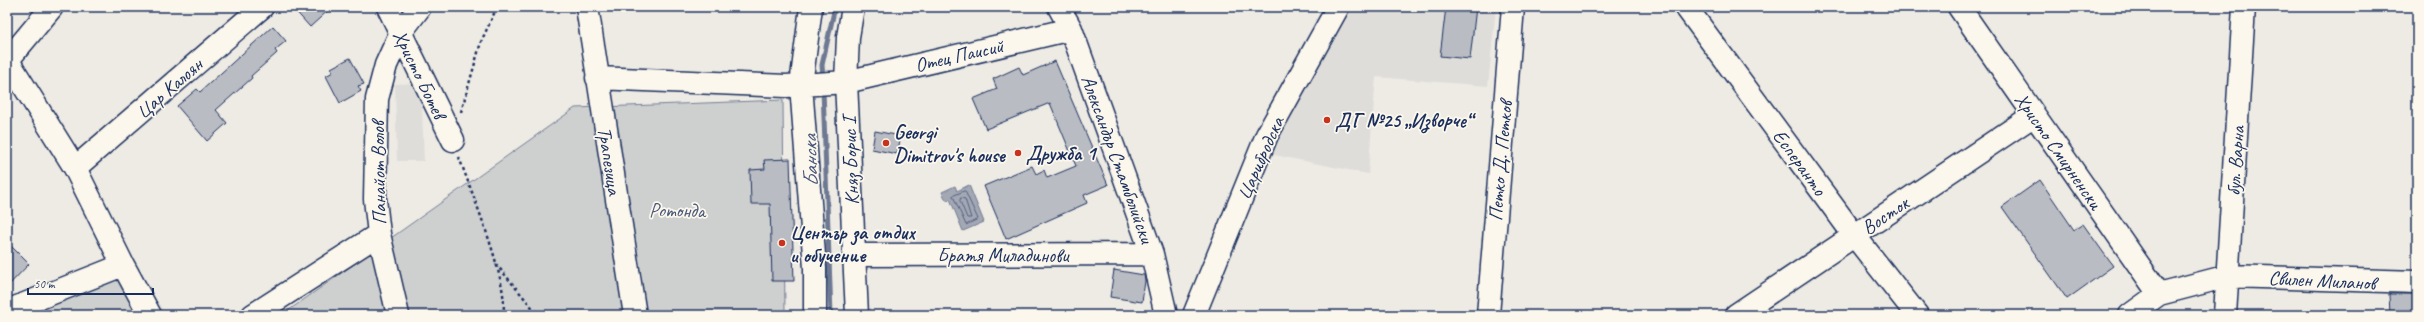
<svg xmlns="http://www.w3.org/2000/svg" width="2424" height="322" font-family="Caveat,sans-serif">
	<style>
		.built { fill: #deddda }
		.green { fill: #cecfcf; stroke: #747f96 }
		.water { fill: #a3a8b4; stroke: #6d7892 }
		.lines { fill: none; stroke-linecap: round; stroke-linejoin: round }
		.shore { stroke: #515f80; stroke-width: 1 }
		.stream { stroke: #6d7892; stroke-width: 5 }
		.building { fill: #b9bcc3; stroke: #1b2f5e }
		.minor-casing { stroke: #1b2f5e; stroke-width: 25 }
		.path { stroke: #1b2f5e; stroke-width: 2.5; stroke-dasharray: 3 3; stroke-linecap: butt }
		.minor { stroke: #fbf7ec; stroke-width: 22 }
		.poi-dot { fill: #c8321e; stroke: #fbf7ec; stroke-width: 1.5 }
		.labels { text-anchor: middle; stroke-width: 3.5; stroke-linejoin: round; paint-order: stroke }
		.street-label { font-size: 20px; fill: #1b2f5e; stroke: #fbf7ec }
		.poi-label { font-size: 20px; font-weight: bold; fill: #1b2f5e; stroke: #fbf7ec; text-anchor: start }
		.park-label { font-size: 20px; fill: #48577a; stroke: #fbf7ec }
		.water-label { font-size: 21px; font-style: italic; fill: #445378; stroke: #fbf7ec }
	</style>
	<rect width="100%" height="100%" fill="#eeebe4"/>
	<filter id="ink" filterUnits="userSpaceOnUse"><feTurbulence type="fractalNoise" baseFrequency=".025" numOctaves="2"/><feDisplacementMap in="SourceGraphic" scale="8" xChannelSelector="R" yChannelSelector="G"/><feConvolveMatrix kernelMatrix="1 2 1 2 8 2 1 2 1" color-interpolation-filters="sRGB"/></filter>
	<g filter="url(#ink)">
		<path class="built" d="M1345 7H1496L1488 86 1376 77 1368 174 1265 153Z
			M421 83 424 161H397L395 84Z"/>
		<path class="green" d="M783 100 785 315H282L575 108Z
			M123 265 146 315H10Z"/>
		<path class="water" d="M969 185 984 222 963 231 950 199 946 200 942 192 955 186 957 191Z"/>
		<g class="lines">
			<path class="shore" d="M965 191 978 219 966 225 953 196Z
				M961 198 965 199 971 218H967L960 201Z"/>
			<path class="stream" d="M823 79 822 65 835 7
				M823 89 831 315"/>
		</g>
		<path class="building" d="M292 7H332L310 27Z
			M1446 7H1476L1470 59 1440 56Z
			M273 26 286 41 275 50 277 53 251 76 252 78 216 110 227 123 207 141 177 106 197 89 200 92Z
			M350 58 364 84 358 86 361 91 340 103 326 76 333 72 331 68Z
			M1055 61 1108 185 1084 195 1087 203 1006 239 984 186 1032 166 1036 174 1044 170 1047 178 1076 166 1050 103 986 129 973 99 997 89 993 79 1019 67 1023 75Z
			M875 131 901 136 897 154 872 149Z
			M790 159 794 281H772L770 204H751L750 170 765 169 764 160Z
			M2040 180 2074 230 2083 224 2113 266 2067 299 2002 207Z
			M7 242 29 264 7 287Z
			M1114 270 1144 275 1145 281 1142 302 1110 297Z
			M2389 294H2417V315H2390Z"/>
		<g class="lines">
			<g class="minor-casing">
				<path id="minor" d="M388 7 453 140
					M587 7 635 315
					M811 7 801 85 815 268V315
					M853 7 848 37 846 82 857 315
					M1059 7 1071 29 1152 254 1166 315
					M1686 7 1854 235 1917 315
					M1959 7 2159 294
					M7 59 75 168 123 265 150 315
					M7 61 52 7
					M597 78 786 86 846 82 1071 29
					M75 168 262 7
					M854 255 1152 254
					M7 311 123 265
					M253 315 379 234
					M398 315 379 234 375 199 377 99 386 65 401 32 420 7
					M1194 315 1267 135 1338 7
					M1488 315 1513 7
					M1736 315 2034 115
					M2130 315 2159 294 2228 276 2417 282
					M2225 315 2244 7"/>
			</g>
			<path class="path" d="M461 112 481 42 497 7
				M459 157C471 192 510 283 503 315
				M496 264 535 311 557 315"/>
			<use href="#minor" class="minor"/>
		</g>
	</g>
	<g class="poi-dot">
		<circle cx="1327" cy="120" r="4"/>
		<circle cx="886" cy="143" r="4"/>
		<circle cx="1018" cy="153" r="4"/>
		<circle cx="782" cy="243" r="4"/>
	</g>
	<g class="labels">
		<g class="street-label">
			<text transform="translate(959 55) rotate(-13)" y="7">Отец Паисий</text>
			<text transform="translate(420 74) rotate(64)" y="7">Христо Ботев</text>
			<text transform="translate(169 88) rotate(-41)" y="7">Цар Калоян</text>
			<text transform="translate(2059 151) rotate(55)" y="7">Христо Смирненски</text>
			<text transform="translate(1260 158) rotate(-66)" y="7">Царибродска</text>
			<text transform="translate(1118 159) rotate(70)" y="7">Александър Стамболийски</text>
			<text transform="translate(610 161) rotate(81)" y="7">Трапезица</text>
			<text transform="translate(850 161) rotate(-92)" y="7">Княз Борис I</text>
			<text transform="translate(1500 161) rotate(-85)" y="7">Петко Д. Петков</text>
			<text transform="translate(2235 161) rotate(-86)" y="7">бул. Варна</text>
			<text transform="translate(1800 162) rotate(54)" y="7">Есперанто</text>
			<text transform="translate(378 173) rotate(-91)" y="7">Панайот Волов</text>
			<text transform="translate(1885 215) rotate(-34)" y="7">Восток</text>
			<text x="1003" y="262">Братя Миладинови</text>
			<text transform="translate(2322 280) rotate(3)" y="7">Свилен Миланов</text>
		</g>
		<g class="poi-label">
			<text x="1335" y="127">ДГ №25 „Изворче“</text>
			<text x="894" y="139">Georgi<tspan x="894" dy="23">Dimitrov's house</tspan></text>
			<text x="1026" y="160">Дружба 1</text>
			<text x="790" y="239">Център за отдих<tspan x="790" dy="23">и обучение</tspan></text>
		</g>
		<g class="park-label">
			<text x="677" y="217">Ротонда</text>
		</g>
		<g class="water-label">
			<text transform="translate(810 161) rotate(-92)" y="7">Банска</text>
		</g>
	</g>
	<rect width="2424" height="322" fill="none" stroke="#fbf7ec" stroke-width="24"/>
	<rect x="12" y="12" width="2400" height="298" fill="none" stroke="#1b2f5e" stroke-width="1.5" filter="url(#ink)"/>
	<path d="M28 288v6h125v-6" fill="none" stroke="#1b2f5e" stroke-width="2"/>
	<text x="34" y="288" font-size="12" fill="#1b2f5e" stroke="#fbf7ec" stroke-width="3" paint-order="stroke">50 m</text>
</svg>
